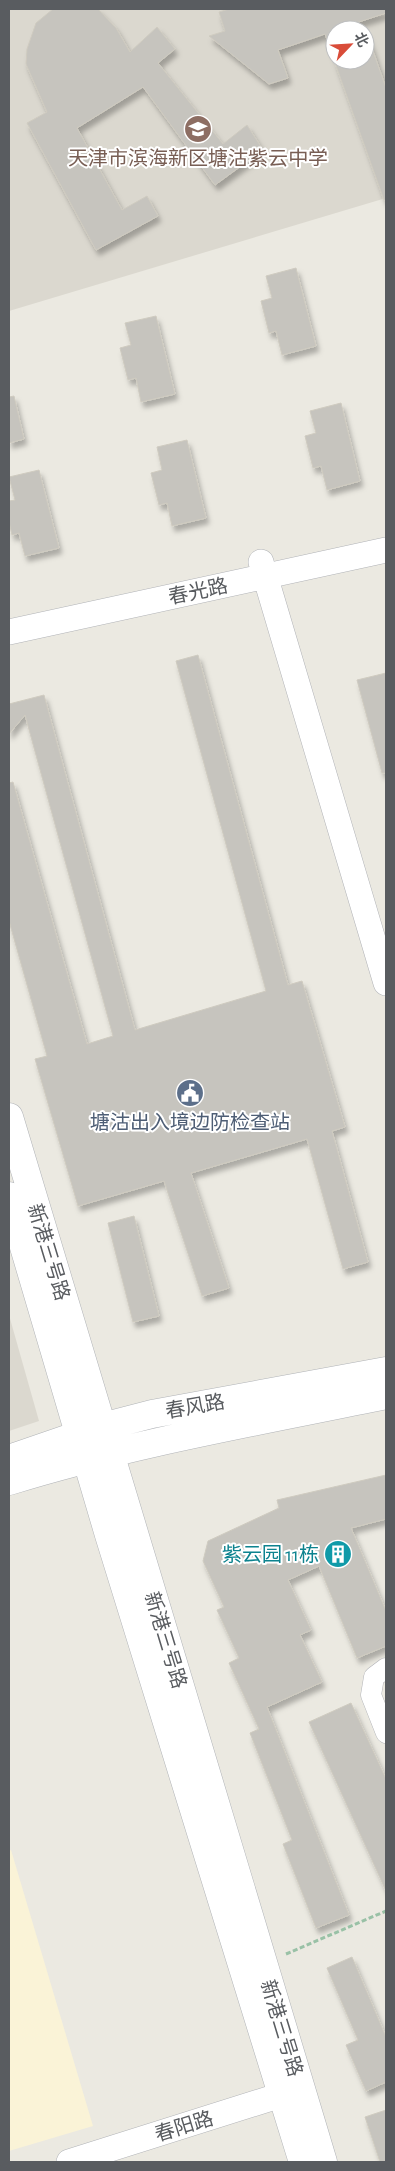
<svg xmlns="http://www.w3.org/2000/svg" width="395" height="2171" font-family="'Alegreya Sans','Noto Sans SC',sans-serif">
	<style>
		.commercial { fill: #faf3d7 }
		.education { fill: #dbd8cf; fill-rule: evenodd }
		.building { fill: #c6c4be; stroke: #cfcbc0; filter: url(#shadow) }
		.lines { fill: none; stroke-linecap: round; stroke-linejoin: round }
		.minor-casing { stroke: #b1b3b7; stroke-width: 21 }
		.tertiary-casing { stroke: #b1b3b7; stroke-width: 26 }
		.secondary-casing { stroke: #b0b3b7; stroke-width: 29 }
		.path { stroke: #99c1a6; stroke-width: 3; stroke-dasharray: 5 2.5; stroke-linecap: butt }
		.minor { stroke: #fff; stroke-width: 20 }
		.tertiary { stroke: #fff; stroke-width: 25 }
		.secondary { stroke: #fff; stroke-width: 28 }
		.labels { text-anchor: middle; stroke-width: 4; stroke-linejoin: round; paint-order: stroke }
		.education-label { font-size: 20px; fill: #785e54; stroke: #fff }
		.street-label { font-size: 20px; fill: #595c60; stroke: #fff }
		.service-label { font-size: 20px; fill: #4e5e75; stroke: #fff }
		.culture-label { font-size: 20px; fill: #0d838f; stroke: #fff; text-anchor: end }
	</style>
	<defs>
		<filter id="shadow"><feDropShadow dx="3" dy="5.5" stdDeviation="2.5" flood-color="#0004"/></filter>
	</defs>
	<rect width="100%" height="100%" fill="#ebe9e1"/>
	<path class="commercial" d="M11 1850 93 2126 9 2151V1851Z"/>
	<path class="education" d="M9 9H386V198L9 311ZM335 30H365V60H335Z
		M9 1315 39 1421 9 1431Z"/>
	<path class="building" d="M53 9H98L116 28 130 52 157 27 175 49 158 63 223 144 247 125 263 150 215 185 143 87 77 128 122 210 147 196 158 216 96 250 27 123 47 112 26 64 27 49 36 23Z
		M229 9H386V13L335 30V57L333 58 325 34 278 50 288 78 269 84 209 36 225 31 219 12Z
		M365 34H367L386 88V200H384L334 60H365Z
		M296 268 316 346 282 355 276 331 269 333 261 301 272 298 266 276Z
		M156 316 175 394 141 402 136 378 128 380 120 348 131 345 125 323Z
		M14 396 24 439 9 443V397Z
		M341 403 360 481 327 490 321 466 313 468 305 436 316 433 310 411Z
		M187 440 206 518 172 526 167 503 159 505 151 473 162 470 157 447Z
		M39 470 59 548 25 556 19 533 12 535 9 522V501L15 500 9 477Z
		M198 655 288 985 302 981 345 1127 332 1131 368 1262 343 1269 307 1139 191 1173 229 1288 202 1296 164 1181 78 1206 35 1059 47 1056 9 921V783L13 782 87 1044 113 1036 25 715 9 734V704L44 695 135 1030 266 991 176 661Z
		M386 673V773H382L357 680Z
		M134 1216 159 1316 133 1322 108 1223Z
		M386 1475V1519L351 1528 386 1611V1646L357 1658 319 1566 288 1580 311 1630 300 1635 322 1682 267 1707 349 1915 316 1928 283 1844 292 1840 250 1733 259 1729 229 1663 239 1658 217 1610 224 1607 203 1561 208 1541 279 1508 277 1500Z
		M351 1703 386 1779V1891L309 1722Z
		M352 1957 386 2037V2082L366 2091 346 2045 358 2040 327 1968Z
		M386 2110V2162H380L365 2117Z"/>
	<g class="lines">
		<g class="minor-casing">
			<path id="minor" d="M386 1668 374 1677 371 1695 386 1733"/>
		</g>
		<g class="tertiary-casing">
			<path id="tertiary" d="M261 562 386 983
				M9 632 386 550
				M69 2162 300 2089"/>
		</g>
		<g class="secondary-casing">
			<path id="secondary" d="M9 1117 323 2162
				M9 1196 109 1535 303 2162
				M9 1459 102 1427 152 1414 386 1371
				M9 1481C132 1443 260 1421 386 1395"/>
		</g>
		<path class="path" d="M286 1954 386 1911"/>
		<use href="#minor" class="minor"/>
		<use href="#tertiary" class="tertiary"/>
		<use href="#secondary" class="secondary"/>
	</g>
	<defs>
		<g id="school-disc" transform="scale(1.4375)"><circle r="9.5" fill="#8d6e63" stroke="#fff"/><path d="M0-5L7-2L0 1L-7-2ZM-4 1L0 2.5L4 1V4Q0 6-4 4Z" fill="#fff"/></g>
		<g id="civic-disc" transform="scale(1.4375)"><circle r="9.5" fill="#5c6f8a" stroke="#fff"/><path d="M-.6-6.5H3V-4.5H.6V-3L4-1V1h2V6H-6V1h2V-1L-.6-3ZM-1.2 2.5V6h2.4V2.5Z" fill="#fff"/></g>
		<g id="building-disc" transform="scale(1.4375)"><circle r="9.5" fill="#0f9aa8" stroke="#fff"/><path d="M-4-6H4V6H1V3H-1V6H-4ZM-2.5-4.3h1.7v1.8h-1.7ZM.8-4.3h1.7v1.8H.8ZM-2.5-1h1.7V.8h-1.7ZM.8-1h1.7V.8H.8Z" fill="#fff"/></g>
	</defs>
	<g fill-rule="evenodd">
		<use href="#school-disc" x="198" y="129"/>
		<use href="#civic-disc" x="190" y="1093"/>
		<use href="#building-disc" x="338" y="1554"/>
	</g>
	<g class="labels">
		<g class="education-label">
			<text x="198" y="165">天津市滨海新区塘沽紫云中学</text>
		</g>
		<g class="street-label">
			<text transform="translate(198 591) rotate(-12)" y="7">春光路</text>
			<text transform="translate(49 1252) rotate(73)" y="7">新港三号路</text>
			<text transform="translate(195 1406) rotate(-10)" y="7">春风路</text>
			<text transform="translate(166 1640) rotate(73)" y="7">新港三号路</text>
			<text transform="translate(282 2028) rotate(73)" y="7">新港三号路</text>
			<text transform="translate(184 2126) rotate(-17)" y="7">春阳路</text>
		</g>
		<g class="service-label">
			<text x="190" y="1129">塘沽出入境边防检查站</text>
		</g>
		<g class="culture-label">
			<text x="319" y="1561">紫云园 11栋</text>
		</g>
	</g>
	<rect width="395" height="2171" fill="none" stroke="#595c60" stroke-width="20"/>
	<g transform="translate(350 45) rotate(65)"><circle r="24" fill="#ffffff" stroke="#bdbebf"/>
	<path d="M0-4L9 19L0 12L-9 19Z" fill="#d94c39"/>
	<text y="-8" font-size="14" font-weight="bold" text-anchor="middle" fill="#595c60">北</text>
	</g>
</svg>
